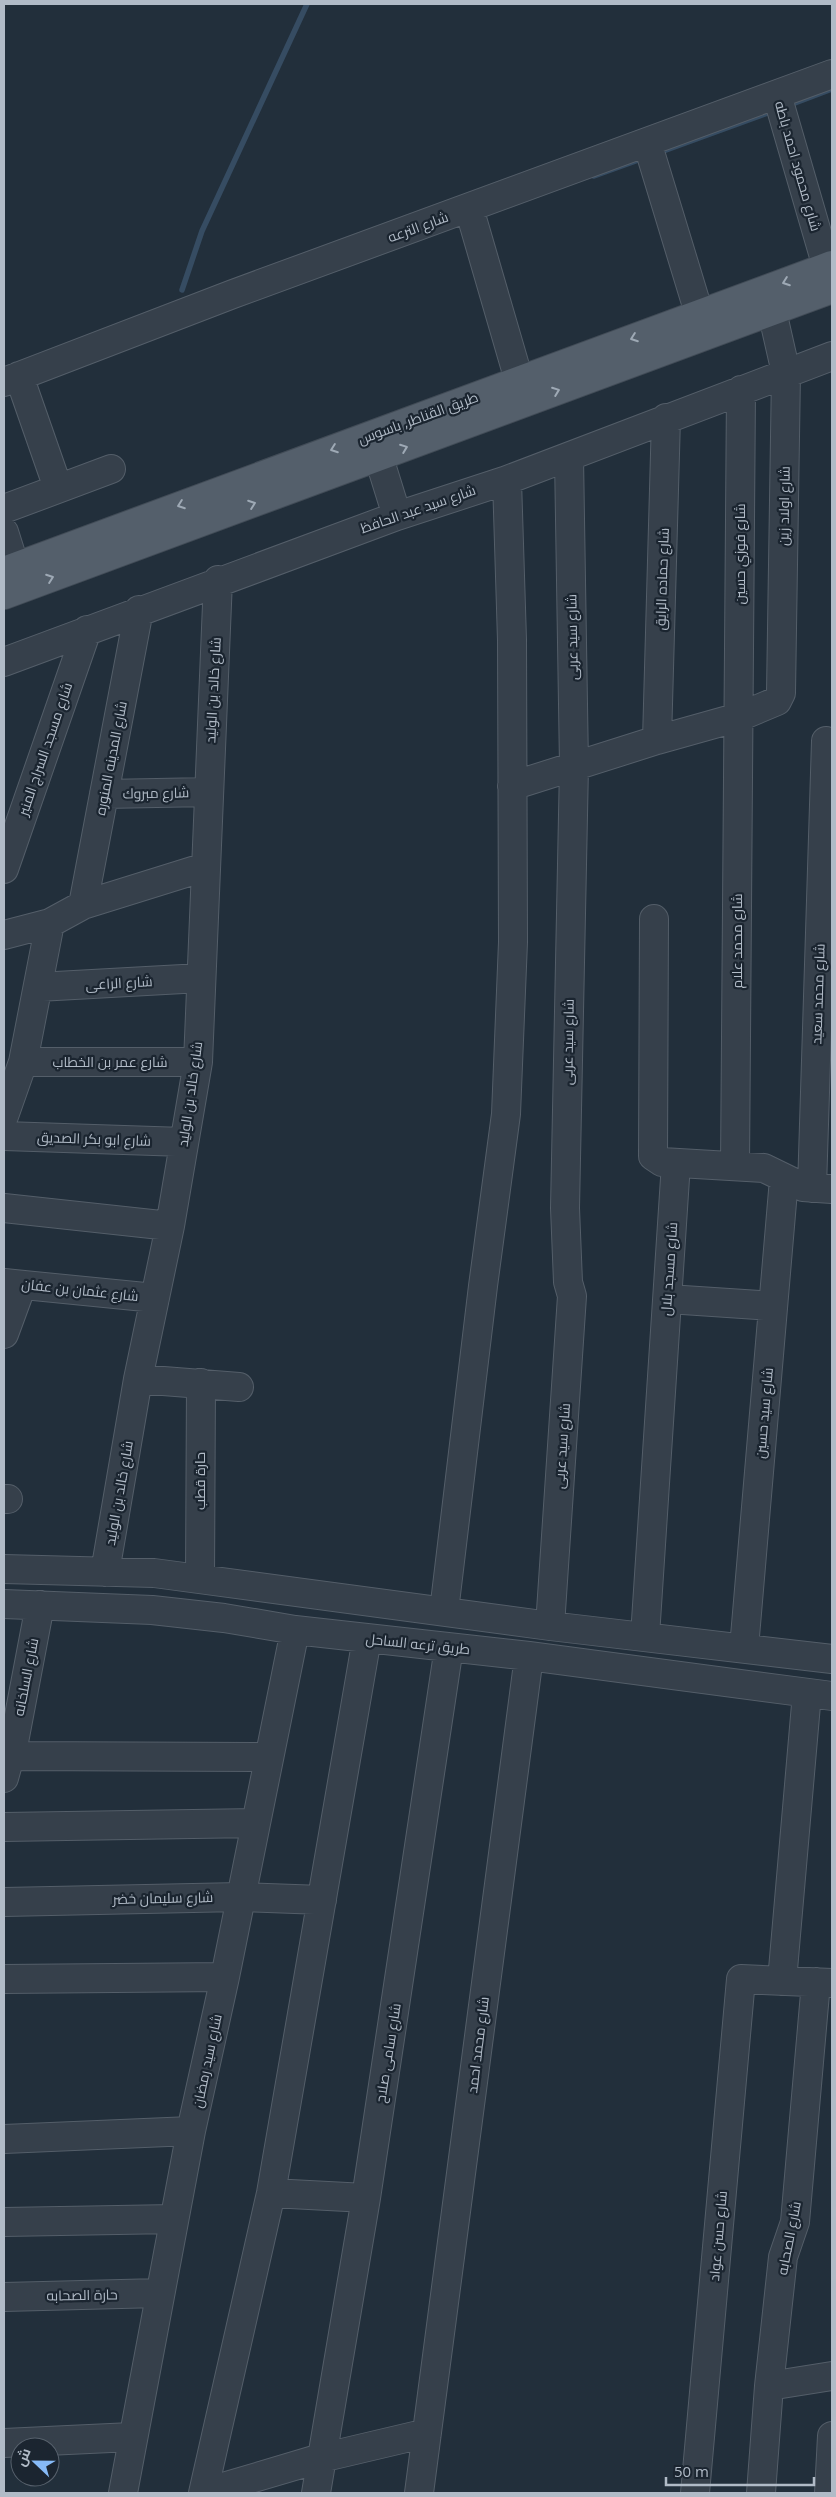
<svg xmlns="http://www.w3.org/2000/svg" width="836" height="2497" font-family="'Open Sans',Cairo,sans-serif">
	<style>
		.lines { fill: none; stroke-linecap: round; stroke-linejoin: round }
		.stream { stroke: #364c62; stroke-width: 5.5 }
		.minor-casing { stroke: #545e69; stroke-width: 30 }
		.major-casing { stroke: #424c57; stroke-width: 30 }
		.minor { stroke: #36404b; stroke-width: 28 }
		.major { stroke: #545f6b; stroke-width: 28 }
		.oneway { stroke: #9ea9b5 }
		.labels { text-anchor: middle; stroke-width: 4.5; stroke-linejoin: round; paint-order: stroke }
		.street-label { font-size: 14px; fill: #b1bbc7; stroke: #1b2530 }
	</style>
	<rect width="100%" height="100%" fill="#222f3b"/>
	<g class="lines">
		<path class="stream" d="M787 106 832 89
			M658 153 773 111
			M594 176 644 158
			M182 290 202 231 307 4"/>
		<g class="minor-casing">
			<path id="minor" d="M777 95 827 267
				M647 142 699 313
				M469 208 519 380
				M19 376 58 488
				M4 382 233 294 832 74
				M379 458 397 516
				M4 509 111 469
				M4 532 15 567
				M4 662 397 516 507 480 832 356
				M657 740 666 418
				M512 786 657 740 739 717 777 701 781 693 786 373 772 311
				M104 794 209 792
				M4 869 87 630
				M83 905 139 610
				M654 919 653 1156 662 1162 764 1168 803 1187 832 1189
				M4 935 50 923 83 905 205 867
				M38 987 201 978
				M23 1062H198
				M4 1116 23 1062 50 923
				M4 1136 184 1142
				M735 1166 741 390
				M812 1188 826 741
				M4 1208 170 1226
				M4 1283 155 1298
				M668 1299 773 1306
				M4 1334 22 1285
				M138 1379 239 1387
				M4 1499H8
				M4 1569 154 1573 550 1626 832 1659
				M105 1572 138 1379 170 1226 198 1062 218 580
				M200 1579 201 1383
				M4 1604 152 1610 224 1618 295 1630 529 1656 832 1696
				M444 1611 483 1286 506 1114 513 942 512 640 507 480
				M550 1626 572 1296 568 1282 565 1208 574 766 569 457
				M645 1636 676 1163
				M744 1648 784 1179
				M10 1756 269 1757
				M4 1778 14 1742 40 1605
				M4 1827 256 1823
				M4 1902 240 1897 322 1900
				M4 1979 225 1977
				M782 1981 807 1693
				M4 2139 191 2131
				M271 2193 366 2198
				M4 2222 174 2219
				M4 2297 160 2293
				M769 2386 832 2376
				M4 2443 132 2437
				M123 2493 191 2131 225 1977 295 1630
				M203 2493 271 2193 367 1638
				M203 2493 321 2458 427 2433
				M316 2493 366 2198 449 1647
				M419 2493 529 1656
				M695 2493 741 1979 832 1983
				M761 2493 769 2386 783 2257 795 2222 816 1982
				M829 2493 832 2436"/>
		</g>
		<g class="major-casing">
			<path id="major" d="M4 571 832 265
				M4 595 832 289"/>
		</g>
		<use href="#minor" class="minor"/>
		<use href="#major" class="major"/>
	</g>
	<defs><path id="oneway-chevron" d="M-2-3.5L2.5 0L-2 3.5" fill="none" stroke-width="1.6" stroke-linecap="round" stroke-linejoin="round" transform="scale(1.25)"/></defs>
	<g class="oneway">
		<use href="#oneway-chevron" transform="translate(786 282) rotate(160)"/>
		<use href="#oneway-chevron" transform="translate(634 338) rotate(160)"/>
		<use href="#oneway-chevron" transform="translate(556 391) rotate(-21)"/>
		<use href="#oneway-chevron" transform="translate(404 448) rotate(-21)"/>
		<use href="#oneway-chevron" transform="translate(334 449) rotate(160)"/>
		<use href="#oneway-chevron" transform="translate(252 504) rotate(-20)"/>
		<use href="#oneway-chevron" transform="translate(181 505) rotate(160)"/>
		<use href="#oneway-chevron" transform="translate(50 578) rotate(-20)"/>
	</g>
	<g class="labels">
		<g class="street-label">
			<text transform="translate(798 166) rotate(74)" y="5">شارع محمود احمد باطه</text>
			<text transform="translate(418 227) rotate(-20)" y="5">شارع الترعه</text>
			<text transform="translate(418 418) rotate(-20)" y="5">طريق القناطر, باسوس</text>
			<text transform="translate(784 506) rotate(-89)" y="5">شارع اولاد زين</text>
			<text transform="translate(418 509) rotate(-19)" y="5">شارع سيد عبد الحافظ</text>
			<text transform="translate(740 554) rotate(-90)" y="5">شارع فوزي حسين</text>
			<text transform="translate(662 579) rotate(-88)" y="5">شارع حماده الرايق</text>
			<text transform="translate(572 637) rotate(-91)" y="5">شارع سيد عربى</text>
			<text transform="translate(213 690) rotate(-87)" y="5">شارع خالد بن الوليد</text>
			<text transform="translate(45 749) rotate(-71)" y="5">شارع مسجد السراج المنير</text>
			<text transform="translate(111 758) rotate(-79)" y="5">شارع المدينه المنوره</text>
			<text transform="translate(156 793) rotate(-1)" y="5">شارع مبروك</text>
			<text transform="translate(737 941) rotate(-90)" y="5">شارع محمد علام</text>
			<text transform="translate(119 983) rotate(-3)" y="5">شارع الراعى</text>
			<text transform="translate(818 994) rotate(-88)" y="5">شارع محمد سعيد</text>
			<text transform="translate(568 1042) rotate(-89)" y="5">شارع سيد عربى</text>
			<text x="110" y="1067">شارع عمر بن الخطاب</text>
			<text transform="translate(190 1094) rotate(-82)" y="5">شارع خالد بن الوليد</text>
			<text transform="translate(94 1139) rotate(2)" y="5">شارع ابو بكر الصديق</text>
			<text transform="translate(669 1269) rotate(-86)" y="5">شارع مسجد بلال</text>
			<text transform="translate(80 1290) rotate(6)" y="5">شارع عثمان بن عفان</text>
			<text transform="translate(764 1413) rotate(-85)" y="5">شارع سيد حسين</text>
			<text transform="translate(562 1446) rotate(-86)" y="5">شارع سيد عربى</text>
			<text transform="translate(200 1481) rotate(-90)" y="5">حارة قطب</text>
			<text transform="translate(119 1493) rotate(-80)" y="5">شارع خالد بن الوليد</text>
			<text transform="translate(418 1644) rotate(6)" y="5">طريق ترعه الساحل</text>
			<text transform="translate(26 1677) rotate(-79)" y="5">شارع السلخانه</text>
			<text transform="translate(163 1898) rotate(-1)" y="5">شارع سليمان خضر</text>
			<text transform="translate(478 2045) rotate(-83)" y="5">شارع محمد احمد</text>
			<text transform="translate(388 2053) rotate(-81)" y="5">شارع سامى صلاح</text>
			<text transform="translate(207 2061) rotate(-78)" y="5">شارع سيد رمضان</text>
			<text transform="translate(718 2236) rotate(-85)" y="5">شارع حسن عواد</text>
			<text transform="translate(789 2238) rotate(-79)" y="5">شارع الصحابه</text>
			<text transform="translate(82 2295) rotate(-1)" y="5">حارة الصحابه</text>
		</g>
	</g>
	<rect width="836" height="2497" fill="none" stroke="#b1bbc7" stroke-width="10"/>
	<g transform="translate(35 2462) rotate(292)"><circle r="24" fill="#1b2530" stroke="#57616c"/>
	<path d="M0-4L9 19L0 12L-9 19Z" fill="#86baf7"/>
	<text y="-8" font-size="14" font-weight="bold" text-anchor="middle" fill="#b1bbc7">ش</text>
	</g>
	<path d="M666 2477v8h148v-8" fill="none" stroke="#b1bbc7" stroke-width="2.5"/>
	<text x="674" y="2477" font-size="15" fill="#b1bbc7" stroke="#1b2530" stroke-width="4" paint-order="stroke">50 m</text>
</svg>
